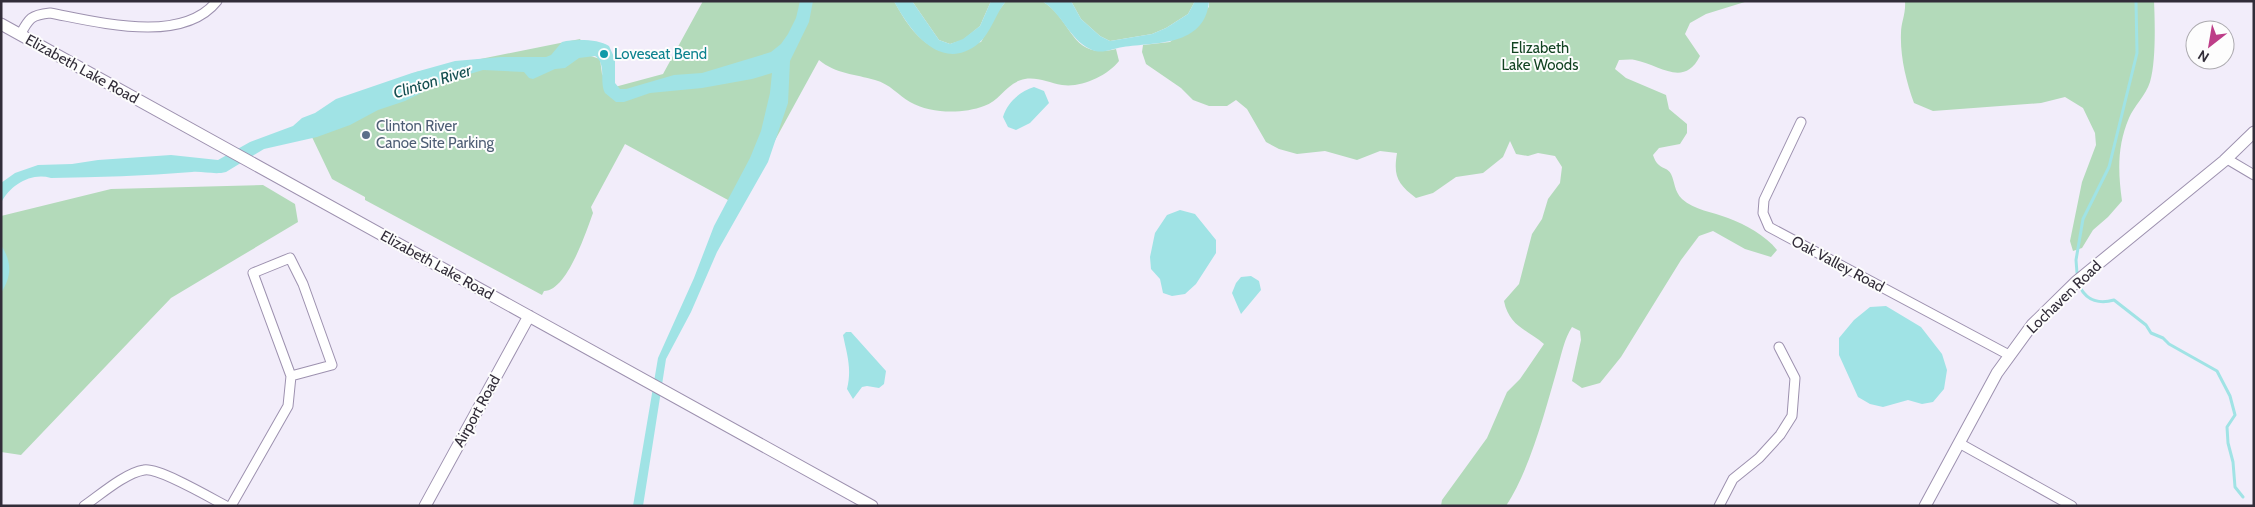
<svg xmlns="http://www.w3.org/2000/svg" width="2255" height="507" font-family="Cabin,sans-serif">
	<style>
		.green { fill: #b3daba }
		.water { fill: #a0e3e5 }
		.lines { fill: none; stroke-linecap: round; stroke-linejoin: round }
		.stream { stroke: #a0e3e5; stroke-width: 3 }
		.minor-casing { stroke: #9d91af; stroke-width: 11 }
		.tertiary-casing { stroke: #9d91af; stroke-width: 13 }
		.minor { stroke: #fff; stroke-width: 9 }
		.tertiary { stroke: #fff; stroke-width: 11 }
		.culture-dot { fill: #0f9aa8; stroke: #fdfdfd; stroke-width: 2 }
		.service-dot { fill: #5c6f8a; stroke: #fdfdfd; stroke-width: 2 }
		.labels { text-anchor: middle; stroke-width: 4; stroke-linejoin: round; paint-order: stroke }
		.park-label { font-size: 15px; fill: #124322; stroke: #fdfdfd }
		.culture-label { font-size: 15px; fill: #0d838f; stroke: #fdfdfd; text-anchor: start }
		.street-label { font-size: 15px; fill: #322d39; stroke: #fdfdfd }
		.service-label { font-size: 15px; fill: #4e5e75; stroke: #fdfdfd; text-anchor: start }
		.water-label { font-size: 16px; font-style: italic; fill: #134e50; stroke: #fdfdfd }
	</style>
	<rect width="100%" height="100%" fill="#f2edfa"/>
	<path class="green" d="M703 1H894C906 23 917 40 940 51L981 42 997 13 1006 1H1042C1073 19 1070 61 1116 49L1119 61C1107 76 1081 88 1062 85 1049 83 1038 77 1025 79 1007 82 1000 101 984 106 963 114 931 114 910 102 898 95 890 84 875 80 855 74 836 74 819 60L739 206 625 144 591 207 593 213C586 232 567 291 544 291L542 295 365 200V197L332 179 311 135 416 72 580 39 591 56 600 59 602 74 611 88 663 74Z
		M912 1H991L980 26 963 40 950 44 939 40Z
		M1071 1H1195L1188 14 1166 28 1152 34 1110 41 1100 36 1081 19Z
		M1209 1H1748L1706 14 1690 23 1685 34 1700 56C1684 88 1660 65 1635 60 1630 59 1624 60 1619 60L1615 69 1626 78 1666 95 1669 109 1687 124V133L1680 144 1659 148 1653 155C1654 158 1656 163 1659 165 1663 169 1668 168 1671 174 1675 182 1674 191 1682 199 1694 210 1713 212 1728 218 1746 225 1765 235 1777 250L1771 257 1745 249 1713 231 1699 236 1681 260 1621 357 1600 383 1582 388 1572 381 1581 340 1580 331 1572 327C1564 340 1562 352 1558 366 1546 408 1530 470 1506 506H1441L1442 500 1487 438 1507 392 1520 379 1544 344C1526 329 1509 326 1504 301L1519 284 1532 234 1542 219 1548 199 1560 183 1562 167 1555 156 1538 153 1528 156 1516 154 1510 141 1503 157 1483 173 1456 177 1433 193 1416 198C1398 184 1393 177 1397 153L1380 151 1357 160 1325 151 1297 154 1279 149 1266 142 1247 109 1236 100 1227 106H1209L1193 100 1181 88 1146 64 1142 52 1143 45 1170 42 1209 7Z
		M1905 1H2154C2155 22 2156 63 2150 82 2146 95 2134 106 2129 118 2117 146 2118 172 2122 201L2108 217 2093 230 2082 248 2073 251 2070 241 2082 182 2096 145 2095 133 2083 108 2065 97 2041 103 1933 111 1914 103C1906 81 1900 56 1901 33 1901 22 1906 14 1905 1Z
		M263 185 295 204 298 222 171 298 21 455 1 452V216L111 189Z"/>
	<path class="water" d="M800 1H813L809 22 790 61 788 103 768 162 717 252 691 312 666 359 643 506H633L658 358 694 278 714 226 750 158 761 131 770 93 772 73 752 79 702 88 650 93 624 102H616L605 93C599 81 607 64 595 56L579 58 565 68 555 69 533 79 529 78 524 72 483 70 443 82 405 101 378 110 350 125 317 137 264 149 226 172C215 175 203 171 192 172 145 176 98 177 51 178 31 172 10 185 1 203V183L15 173 38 165 72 164 98 160 171 155 218 160 250 142 293 126 302 118 315 113 336 99 412 73 455 61 501 57H546L551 55 562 42C575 39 598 39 609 46L615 59V83L620 89H626L674 75 702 73 771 52 781 44 788 34 796 18Z
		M894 1H912L939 40 950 44 963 39 980 26 991 1H1006C996 13 990 34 979 43 942 74 910 32 894 1Z
		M1042 1H1071L1081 19 1100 36 1110 41 1152 34 1166 28 1188 14 1195 1 1209 2C1204 47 1155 42 1123 47 1111 49 1101 55 1090 49 1069 39 1062 13 1042 1Z
		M1034 87 1044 91 1049 103 1030 123 1016 130 1008 127 1003 117C1007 103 1020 91 1034 87Z
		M1180 210 1195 214 1216 240V253L1196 284 1185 294 1172 296 1163 293 1160 279 1151 269 1150 257 1155 233 1167 215Z
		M1 245C12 262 12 276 1 293Z
		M1251 276 1259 281 1261 290 1241 314 1232 293 1236 283 1241 277Z
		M1886 306 1921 327 1942 354 1947 370 1944 389 1933 402 1922 404 1908 400 1883 407 1870 404 1858 397 1839 355V338L1854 320 1870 307Z
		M846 332H851L886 371 884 384 879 388 867 386 862 387 853 399 847 389C852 368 847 355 843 335Z"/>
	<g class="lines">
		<path class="stream" d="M2077 273 2076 260 2083 219 2109 167 2137 53 2136 1
			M2080 287C2087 301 2100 304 2114 300L2146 325 2151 333 2163 338 2169 344 2217 371 2230 396 2235 415 2227 427 2228 443 2233 462 2235 487 2243 497"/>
		<g class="minor-casing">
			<path id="minor" d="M20 35C29 18 31 15 50 13 98 22 182 45 217 1
				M1801 122 1764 200 1763 213 1769 227 2009 355
				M2227 159 2254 175
				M1959 443 2072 506
				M84 506C100 495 125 473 144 470 158 467 211 498 226 506
				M231 506 288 406 291 376 253 273 290 258 303 284 332 365 291 376
				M1719 506 1733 479 1759 458 1780 435 1792 416 1795 378 1779 347"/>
		</g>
		<g class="tertiary-casing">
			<path id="tertiary" d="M1 24 872 506
				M425 506 529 316
				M1925 506 1997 373 2032 325 2077 281 2224 161 2254 132"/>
		</g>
		<use href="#minor" class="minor"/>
		<use href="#tertiary" class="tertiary"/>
	</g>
	<circle class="culture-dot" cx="604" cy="54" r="5"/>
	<circle class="service-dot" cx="366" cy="135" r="5"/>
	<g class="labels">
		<g class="park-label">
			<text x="1540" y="53">Elizabeth<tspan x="1540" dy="17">Lake Woods</tspan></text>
		</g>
		<g class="culture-label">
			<text x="614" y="59">Loveseat Bend</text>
		</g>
		<g class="street-label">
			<text transform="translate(82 69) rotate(29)" y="5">Elizabeth Lake Road</text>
			<text transform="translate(1838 264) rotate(28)" y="5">Oak Valley Road</text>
			<text transform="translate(437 265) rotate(29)" y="5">Elizabeth Lake Road</text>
			<text transform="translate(2064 297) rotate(-44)" y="5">Lochaven Road</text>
			<text transform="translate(477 411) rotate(-61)" y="5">Airport Road</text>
		</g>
		<g class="service-label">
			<text x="376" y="131">Clinton River<tspan x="376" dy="17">Canoe Site Parking</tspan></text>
		</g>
		<g class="water-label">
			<text transform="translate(432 81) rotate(-17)" y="6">Clinton River</text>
		</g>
	</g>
	<rect width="2255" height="507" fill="none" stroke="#322d39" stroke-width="5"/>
	<g transform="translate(2210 45) rotate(211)"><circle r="24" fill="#fdfdfd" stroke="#acaaaf"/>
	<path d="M0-4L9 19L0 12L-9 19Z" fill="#bd3d88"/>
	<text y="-8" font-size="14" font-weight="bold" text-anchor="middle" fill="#322d39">N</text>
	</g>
</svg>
